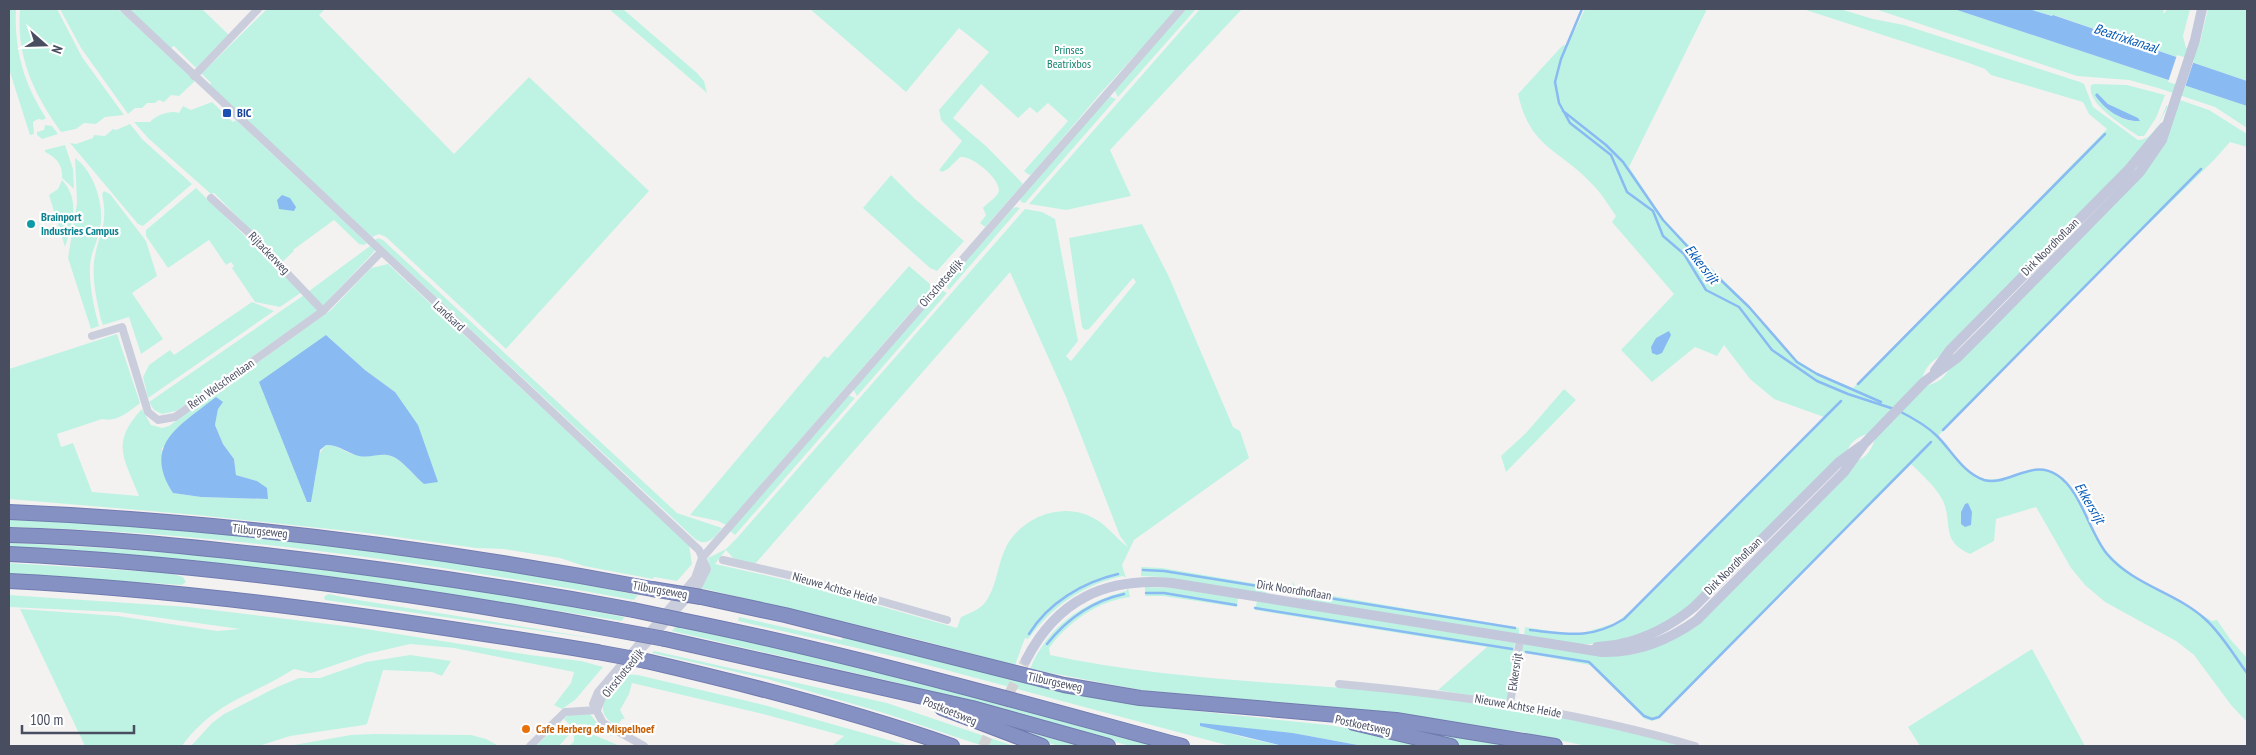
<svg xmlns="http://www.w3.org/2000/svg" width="2256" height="755" font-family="'PT Sans Narrow',sans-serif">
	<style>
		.green { fill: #bef3e3; fill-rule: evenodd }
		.water { fill: #89bbf2 }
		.pier { fill: #f4f2f1 }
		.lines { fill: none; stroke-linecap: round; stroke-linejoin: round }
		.stream { stroke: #89bbf2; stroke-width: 2.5 }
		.secondary-tunnel { stroke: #d2d1d4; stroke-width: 10; stroke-dasharray: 10 5; stroke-linecap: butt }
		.highway-casing { stroke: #717baf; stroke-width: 16 }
		.street { stroke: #cacedc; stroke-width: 8 }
		.secondary { stroke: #c3c7db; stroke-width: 10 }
		.highway { stroke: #8691c3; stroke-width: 14 }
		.highway-bridge-casing { stroke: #717baf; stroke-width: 16; stroke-linecap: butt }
		.highway-bridge { stroke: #8691c3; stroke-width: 14 }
		.transit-dot { fill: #1a4fb4; stroke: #fff; stroke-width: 2 }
		.culture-dot { fill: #0f9aa8; stroke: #fff; stroke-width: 2 }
		.food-dot { fill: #e8710a; stroke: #fff; stroke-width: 2 }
		.labels { text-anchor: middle; stroke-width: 4.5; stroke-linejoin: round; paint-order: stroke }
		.park-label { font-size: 12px; fill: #11836d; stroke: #fff }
		.transit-label { font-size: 12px; font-weight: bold; fill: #164399; stroke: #fff; text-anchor: start }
		.culture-label { font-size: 12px; font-weight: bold; fill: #0d838f; stroke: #fff; text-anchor: start }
		.street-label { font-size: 12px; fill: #484d60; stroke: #fff }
		.food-label { font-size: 12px; font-weight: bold; fill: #c56008; stroke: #fff; text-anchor: start }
		.water-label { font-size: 14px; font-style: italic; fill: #0359b8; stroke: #fff }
	</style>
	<rect width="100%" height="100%" fill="#f4f2f1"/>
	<path class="green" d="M9 9H16C14 50 24 84 46 118L43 120 38 119 33 122 34 134 30 135 9 69Z
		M20 9H57L82 57 124 115 105 117 96 124 84 123 76 129 61 132C34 94 16 57 20 9Z
		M60 9H118L195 81 179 96 171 95 164 102 159 100 155 103H147L142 108H135L128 114 81 48Z
		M129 9H202L229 35 196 68 174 46 171 48Z
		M267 9H325L319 15 454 154 529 77 649 191 506 349 386 237 379 234 372 237 209 85 211 83 199 71 202 68 205 70Z
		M609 9H623L697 73 704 81 707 93Z
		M810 9H1177L1099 95 1032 174 1029 175 1024 171 1068 121 1048 103 1037 113 1030 107 1018 118 981 84 953 118 987 147 1023 184 985 227 980 223 986 215 983 208C988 202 998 197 999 190 999 178 972 155 960 157L948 169 942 172 939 170 962 141 941 120 939 110 989 52 959 28 906 92Z
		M1185 9H1196L1118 97 1114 90Z
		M1200 9H1242L1110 150 1131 196 1066 210 1029 204Z
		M1585 9H1707L1629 167 1664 220 1749 306 1792 357 1820 375 1853 388 2107 129 2089 114 2083 102 1991 75 1985 69 1969 63 1803 9H1840L1873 19 1904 25 2080 82 2084 84 2093 107 2138 140C2154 140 2161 118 2166 106H2168L2146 147 1942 356C1930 360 1924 371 1921 381L1926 386C1937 383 1946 378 1950 366L2134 182 2180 100 2209 110 2247 134V147L2230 142 2214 160 2114 258 1938 436C1949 448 1961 466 1975 475 2000 491 2028 458 2055 473 2082 487 2088 532 2109 554 2136 583 2179 600 2212 621L2217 620 2230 639 2247 658V722L2231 705 2194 655 2176 641 2105 602 2085 585 2071 568 2036 507 1996 519 1994 541 1970 554C1939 540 1954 523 1942 499 1935 486 1921 474 1911 464L1658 719 1652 721 1645 719 1590 665 1520 652 1523 644 1594 655 1671 639 1856 461C1868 457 1872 448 1875 439L1870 433C1860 436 1849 441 1847 453L1694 605 1659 628 1604 644H1577L1524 636 1525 627 1576 635 1616 623 1640 603 1824 417 1774 399 1750 379 1724 345 1717 356 1695 347 1652 382 1621 350 1674 294 1612 222 1616 216C1609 206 1602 194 1593 185 1560 149 1530 149 1518 94L1563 45 1567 46Z
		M1875 9H1954L2247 106V128L2215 107 2158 88 2129 80 2077 76Z
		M2029 9H2164L2163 14 2168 9H2190L2183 36 2186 48 2200 42 2208 9H2247V81L2054 15 2053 16Z
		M2094 84 2127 85 2165 95 2156 118 2144 136H2138C2124 126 2086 104 2091 85ZM2097 94 2108 104 2139 121C2120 122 2106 110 2097 94Z
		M1109 96 1116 99 1025 203 1021 202 1020 198Z
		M212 102 233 122 236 120 367 243 364 245 359 244 334 220 293 250 294 251 282 262 214 193 211 194 148 138 134 122H150C157 115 170 110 179 113L183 106 191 110Z
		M130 124 143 140 192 184 143 226 138 224 70 143 76 144 93 138 94 135 105 136 113 129 116 130Z
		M45 125 52 126 58 134 42 139 37 135V132L44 130Z
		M65 145 73 169 74 189 62 178C63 165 56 157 45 152V150Z
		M75 158C94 171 105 206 100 228 98 241 91 252 90 265 89 286 94 307 99 326L91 329 68 258 77 203Z
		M891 175 915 199 964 241 937 271 930 268 863 208Z
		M62 180C81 200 72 225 65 247L49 195 58 189Z
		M196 188 302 292 280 307 255 302 232 268 234 266 231 262 226 265 209 240 168 268 146 236V230Z
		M104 191 110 194 146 241 157 276 132 293 163 339 141 354 129 317 103 325 101 320C97 301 92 281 94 262 98 233 109 228 102 194Z
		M1016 207 1020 208 949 290 945 283 1013 208Z
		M1025 209 1042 212 1055 219 1078 341 1066 356 1071 361 1136 282 1133 278 1089 329 1085 330 1082 327 1069 238 1142 224 1169 277 1233 427 1240 431 1249 458 1134 540 1122 565 1126 578 1123 576C1082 585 1053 606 1028 639L1025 638 1015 665 908 637 701 588 709 565 708 558 726 549 737 538ZM1010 272 1066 397 1120 536 1128 547C1118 540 1110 529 1100 522 1069 499 1023 514 1006 547 998 563 997 583 988 598 982 609 972 612 961 617L957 628 795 582 715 564 726 550 733 558 755 564Z
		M378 238 383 240 677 513 722 528C715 537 707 548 695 539L375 240Z
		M370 246 375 250 372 254 322 307 309 291Z
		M388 264 689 545 692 564 677 581 654 577 653 579 584 566 560 558 503 549 476 548 367 533 197 515 9 499V369L117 334 140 403C130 411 116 423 102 419L57 434 61 447 73 443 92 492 139 496C124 458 110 443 142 409L151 425 162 428 169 426 331 310 371 268ZM326 335 365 370 395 392 424 484C414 476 400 456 387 455 374 454 364 457 352 454 342 451 338 445 326 445 315 455 318 470 314 484ZM218 409 215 425 223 444 234 459 236 475 257 481 268 499 201 497 173 493C163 478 161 465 162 448Z
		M909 266 930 284V290L726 525 718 521 690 515 824 356 828 358Z
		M940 289 947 293 857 396 853 389Z
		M304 295 318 310 176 411 162 414 154 410 149 402Z
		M252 302 274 311 148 398 143 377 149 365 170 350 174 355Z
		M1564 389 1576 400 1506 472 1501 456 1526 433Z
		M848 395 855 398 735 535 730 531Z
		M9 517C219 527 432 552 638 595L634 600C428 563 219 532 9 527Z
		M9 543C215 551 422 577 624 617L622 621 361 580 194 561 9 549Z
		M9 563 169 573 183 577 186 582 182 585 9 574Z
		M1141 567 1162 568 1275 587 1264 594 1160 577 1141 576Z
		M1292 581 1298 590 1519 628V634L1517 635 1305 601 1295 594Z
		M1145 587 1172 588 1238 598 1237 607 1163 596H1145Z
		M1128 588 1130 597C1098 601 1068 622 1049 648L1050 655C1177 682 1308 683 1437 696 1522 705 1604 726 1686 746H1586L1517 731 1492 730 1331 707 1140 690 1030 669C1047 627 1083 602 1126 591Z
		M328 594 358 600 605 640 325 600 324 597Z
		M9 595 188 607 353 627 530 655 581 661 603 667 575 700 562 709 554 705 571 683 574 672 454 648 410 644 367 654 311 673 294 669C250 697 215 701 182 746H85L20 609 118 616 217 631 240 629 118 612 9 607Z
		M1257 601 1515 643 1508 698 1505 701 1438 690 1487 647 1255 610Z
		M739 617 842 640 843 636 1063 692 1138 705 1328 725 1386 735 1427 746H1363L1293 733 1200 724 1242 737 1283 746H1230L901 658 738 621Z
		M675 627 776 647 896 675 1154 746H1130L894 682 672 631Z
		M2032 649 2085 746H1920L1908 727Z
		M654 651 887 703 1014 746H983L884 713 767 679 652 653Z
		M410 655 451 661 442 676 432 672 383 670 367 724 364 725 290 736 259 746H191L212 723 224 714 277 687 299 678H320L366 662Z
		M623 674 638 675 764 705 910 746H832L844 736 763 714 632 683 629 694 620 710 625 719H622L617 726C591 712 606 695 620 679L622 680 626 677Z
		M590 714 598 724 613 734 612 736 585 724 570 725 564 719 568 715Z
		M561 722 567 727 574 729 559 746H536Z
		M1388 724 1526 746H1460Z
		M578 728 620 746H570L574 741V734Z
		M1012 728 1081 746H1058L1012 730Z
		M374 734 471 735 486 739 499 746H288L351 735Z"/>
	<path class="water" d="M1954 9H2029L2052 16 2053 15 2247 81V106Z
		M2097 93 2108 104 2138 118 2140 121C2122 122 2105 110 2095 95Z
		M282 195 290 198 296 207 294 211 279 209 277 200Z
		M1669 331 1671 335 1662 353 1657 355 1652 353 1651 347 1656 338Z
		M326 335 365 370 395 392 418 425 438 482 424 484C414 476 400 456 387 455 378 454 369 458 359 456 347 453 340 445 326 445L320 450 311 502H307L259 382Z
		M216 397 223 402 218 409 215 425 223 444 234 459 236 475 257 481 267 488 268 499 201 497 173 493C141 444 181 425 216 397Z
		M1968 503 1972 512 1971 525 1965 527 1961 524V512L1965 504Z
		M1200 723 1293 733 1363 746H1283L1200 726Z"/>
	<path class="pier" d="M2177 55 2194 60 2185 87 2168 82Z"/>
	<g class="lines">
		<path class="stream" d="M1582 9 1561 59 1555 82 1559 103 1570 123 1611 155 1627 192 1653 211 1663 236 1684 254 1706 290 1739 307 1772 350 1817 381 1848 394 1894 409
			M1563 111 1606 145 1623 162 1663 220 1700 260
			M1704 264 1749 307 1797 362 1817 374 1881 402
			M1858 384 2105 134
			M1899 411C1913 418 1926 425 1937 436 1952 451 1963 473 1984 480 2007 487 2031 458 2057 475 2081 490 2089 532 2107 554 2133 585 2177 593 2205 619 2222 634 2234 656 2247 673
			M1943 430 2201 169
			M1143 570 1164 571 1270 588
			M1146 593H1164L1236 605
			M1298 593 1515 628
			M1255 608 1512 649
			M1530 630C1567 634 1590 640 1624 619L1841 401
			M1029 634C1048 603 1083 582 1118 574
			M1047 644C1067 619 1092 601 1124 594
			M1526 652 1589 662 1644 716 1652 719 1659 717 1931 442"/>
		<path class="secondary-tunnel" d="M983 746 1026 660"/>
		<g class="highway-casing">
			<path id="highway" d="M9 512C225 521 440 549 652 589
				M9 535C97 537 185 546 273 556 394 570 514 588 633 610
				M9 554C212 564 416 593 616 630
				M9 581C206 591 402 620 597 652
				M701 597 785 615 1064 685 1140 698 1396 720 1555 746
				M681 620C850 654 1016 701 1182 746
				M665 639 972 708 1108 746
				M646 661C750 685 852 711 952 746
				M942 708 1042 746
				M1354 723 1451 746"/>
		</g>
		<path class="street" d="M124 9 699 550 707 569 699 585 615 679 603 695 597 710
			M194 76 258 9
			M211 198 248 232 323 311
			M92 336 122 327 148 412 158 420 175 417 323 311 381 252
			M723 560 797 577 947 620
			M1339 684C1459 695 1578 712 1695 746
			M1510 704 1520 640
			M530 746 565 712 597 710
			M644 746 603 723 593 704 598 692 695 578 702 558 1181 9"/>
		<path class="secondary" d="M1935 371 1950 350 2129 169 2164 127
			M1597 647C1604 646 1612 646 1620 644 1648 638 1672 625 1694 607L1839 462 1861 446
			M1026 660C1057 600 1105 577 1172 583L1602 652C1637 653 1669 640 1697 620L1844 472 1864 444 1924 382 1957 358 1984 331 2140 172 2162 140 2195 40 2202 9"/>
		<use href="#highway" class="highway"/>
		<g class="highway-bridge-casing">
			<path id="highway-bridge" d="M652 589 701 597
				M633 610 681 620
				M616 630 665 639
				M597 652 646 661"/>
		</g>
		<use href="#highway-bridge" class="highway-bridge"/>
	</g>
	<rect class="transit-dot" x="222" y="108" width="10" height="10" rx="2.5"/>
	<circle class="culture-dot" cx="31" cy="224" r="5"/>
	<circle class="food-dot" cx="526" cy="729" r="5"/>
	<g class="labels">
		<g class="park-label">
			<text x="1069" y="54">Prinses<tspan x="1069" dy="14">Beatrixbos</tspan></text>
		</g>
		<g class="transit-label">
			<text x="237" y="117">BIC</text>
		</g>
		<g class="culture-label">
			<text x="41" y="221">Brainport<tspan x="41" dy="14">Industries Campus</tspan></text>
		</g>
		<g class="street-label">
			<text transform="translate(2050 247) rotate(-45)" y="4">Dirk Noordhoflaan</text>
			<text transform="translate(269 253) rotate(46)" y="4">Rijtackerweg</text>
			<text transform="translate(941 283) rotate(-49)" y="4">Oirschotsedijk</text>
			<text transform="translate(449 316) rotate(43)" y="4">Landsard</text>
			<text transform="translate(221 384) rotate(-35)" y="4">Rein Welschenlaan</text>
			<text transform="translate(260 531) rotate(6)" y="4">Tilburgseweg</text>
			<text transform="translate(1733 566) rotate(-45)" y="4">Dirk Noordhoflaan</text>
			<text transform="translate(835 588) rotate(16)" y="4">Nieuwe Achtse Heide</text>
			<text transform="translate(660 590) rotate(10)" y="4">Tilburgseweg</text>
			<text transform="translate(1294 590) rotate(9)" y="4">Dirk Noordhoflaan</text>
			<text transform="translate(1515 672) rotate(-82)" y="4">Ekkersrijt</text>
			<text transform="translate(623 673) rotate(-51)" y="4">Oirschotsedijk</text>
			<text transform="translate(1055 682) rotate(12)" y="4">Tilburgseweg</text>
			<text transform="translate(1518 706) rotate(10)" y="4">Nieuwe Achtse Heide</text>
			<text transform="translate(950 711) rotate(22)" y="4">Postkoetsweg</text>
			<text transform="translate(1363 725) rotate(12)" y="4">Postkoetsweg</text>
		</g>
		<g class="food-label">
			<text x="536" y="733">Cafe Herberg de Mispelhoef</text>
		</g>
		<g class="water-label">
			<text transform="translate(2126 38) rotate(18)" y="5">Beatrixkanaal</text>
			<text transform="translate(1702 264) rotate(52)" y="5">Ekkersrijt</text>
			<text transform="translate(2090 503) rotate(59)" y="5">Ekkersrijt</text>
		</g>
	</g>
	<rect width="2256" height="755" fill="none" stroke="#484d60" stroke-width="20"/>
	<g transform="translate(45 45) rotate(110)" stroke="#ffffff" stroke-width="4" paint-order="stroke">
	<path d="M0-4L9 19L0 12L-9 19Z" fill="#484d60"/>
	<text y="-8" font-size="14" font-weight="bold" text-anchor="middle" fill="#484d60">N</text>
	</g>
	<path d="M22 725v8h112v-8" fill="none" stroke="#484d60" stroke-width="2.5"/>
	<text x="30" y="725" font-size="15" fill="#484d60" stroke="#ffffff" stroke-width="4" paint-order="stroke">100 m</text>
</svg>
